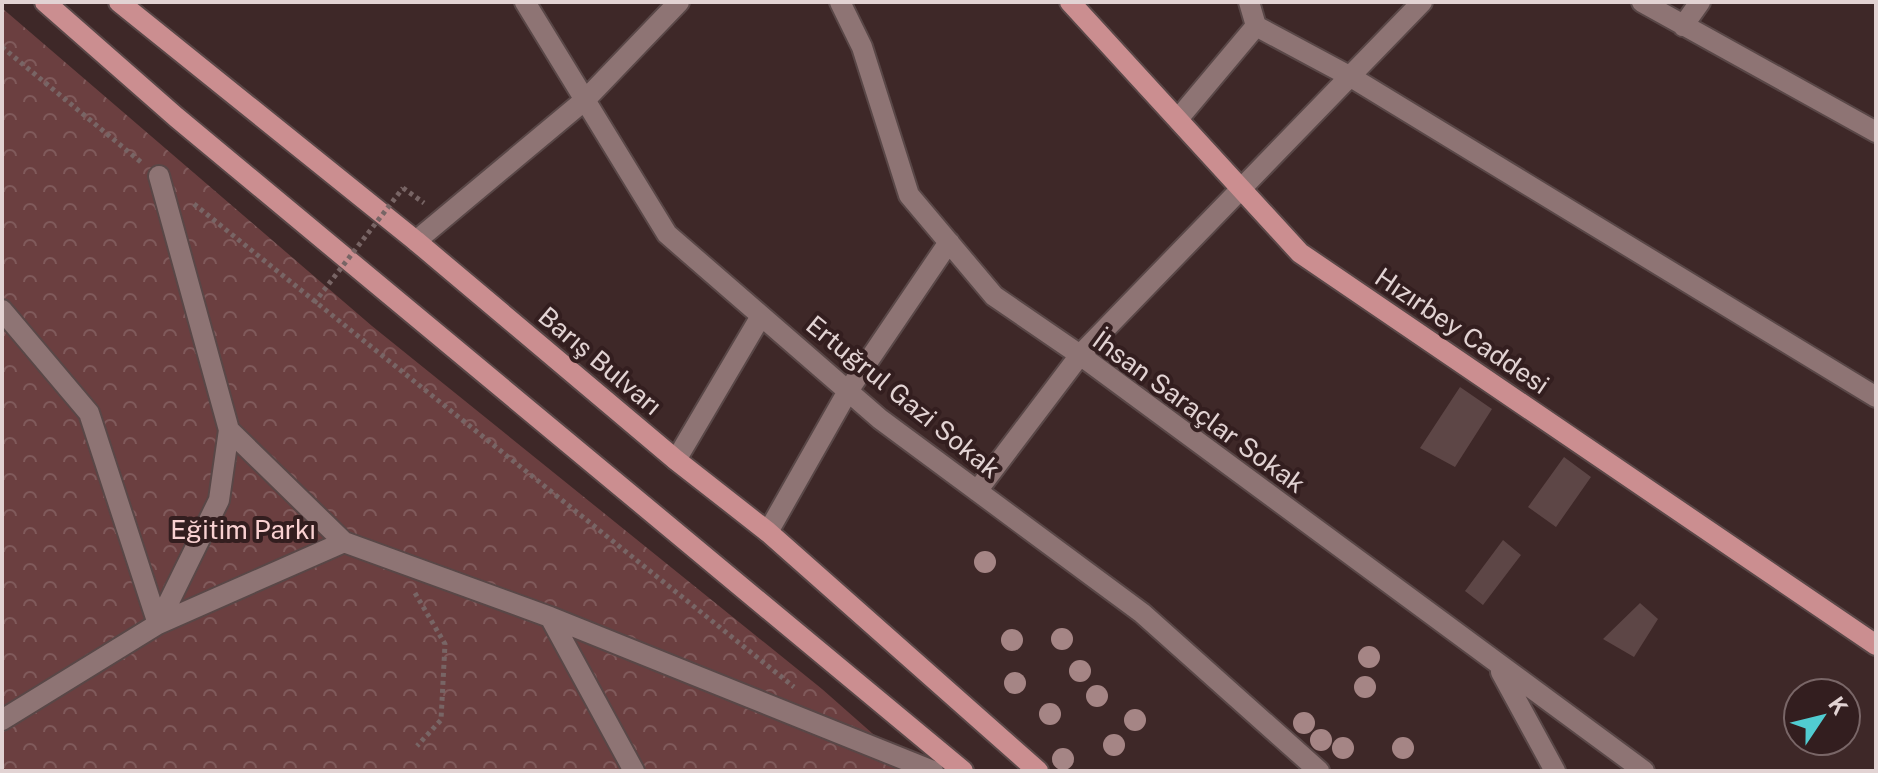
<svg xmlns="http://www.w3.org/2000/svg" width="1878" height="773" font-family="'Public Sans',sans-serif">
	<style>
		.park { fill: url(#park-crowns) }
		.building { fill: #5d4646 }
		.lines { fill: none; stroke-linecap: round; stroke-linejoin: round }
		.minor-casing { stroke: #594747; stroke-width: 24 }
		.major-casing { stroke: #594747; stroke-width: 24 }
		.path { stroke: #786565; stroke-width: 5; stroke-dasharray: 4 4; stroke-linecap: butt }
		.minor { stroke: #8e7474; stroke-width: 20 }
		.major { stroke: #cb8e90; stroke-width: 20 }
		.path-bridge { stroke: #786565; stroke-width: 5; stroke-dasharray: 4 4; stroke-linecap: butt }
		.tree { fill: #a58585 }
		.labels { text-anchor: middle; stroke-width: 8; stroke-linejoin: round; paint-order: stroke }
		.street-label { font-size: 26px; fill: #e2d3d3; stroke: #331e1f }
		.park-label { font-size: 26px; fill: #f9d1d1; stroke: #331e1f }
	</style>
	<defs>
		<pattern id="park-crowns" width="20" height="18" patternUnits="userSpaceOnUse" patternTransform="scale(2)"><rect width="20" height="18" fill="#6b3f40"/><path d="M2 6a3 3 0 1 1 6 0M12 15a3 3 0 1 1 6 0" fill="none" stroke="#805a5b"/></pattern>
	</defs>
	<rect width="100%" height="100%" fill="#3e2828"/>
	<path class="park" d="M2 8 372 326 822 689 915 771H2Z"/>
	<path class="building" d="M1460 387 1492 409 1455 467 1420 448Z
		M1564 457 1591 477 1556 527 1528 507Z
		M1503 540 1521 555 1483 605 1465 591Z
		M1640 603 1658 619 1634 657 1603 639Z"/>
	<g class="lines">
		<g class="minor-casing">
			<path id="minor" d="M525 2 667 234 880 419 1142 613 1319 771
				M840 2 862 47 909 195 994 296 1080 355 1644 771
				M1642 2 1876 132
				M1256 26 1351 77 1876 397
				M1683 26 1700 2
				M1178 119 1256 26 1249 2
				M416 241 586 99 679 2
				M2 310 89 413 158 624
				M676 460 761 316
				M977 491 1080 355 1422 2
				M768 532 848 391 949 242
				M344 542 550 617 933 771
				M550 617 634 771
				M158 624 219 500 229 430 159 176
				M1501 672 1555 771
				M2 720 158 624 344 542 229 430"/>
		</g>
		<g class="major-casing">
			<path id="major" d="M45 2 176 117 963 771
				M119 2 416 241 676 460 768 532 1038 771
				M1070 2 1300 253 1876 645"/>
		</g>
		<path class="path" d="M2 47 142 163
			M403 188 424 203
			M194 204 794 687
			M415 593 445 644 441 720 417 746"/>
		<use href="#minor" class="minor"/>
		<use href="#major" class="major"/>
		<path class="path-bridge" d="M314 303 403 188"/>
	</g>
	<g class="tree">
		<circle cx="985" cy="562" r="11"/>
		<circle cx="1062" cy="639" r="11"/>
		<circle cx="1012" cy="640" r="11"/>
		<circle cx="1369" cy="657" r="11"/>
		<circle cx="1080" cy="671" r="11"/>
		<circle cx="1015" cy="683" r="11"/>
		<circle cx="1365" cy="687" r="11"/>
		<circle cx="1097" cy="696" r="11"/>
		<circle cx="1050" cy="714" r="11"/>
		<circle cx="1135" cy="720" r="11"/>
		<circle cx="1304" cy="723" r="11"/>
		<circle cx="1321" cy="740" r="11"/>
		<circle cx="1114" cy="745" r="11"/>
		<circle cx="1343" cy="748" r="11"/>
		<circle cx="1403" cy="748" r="11"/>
		<circle cx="1063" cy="759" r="11"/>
	</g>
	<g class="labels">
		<g class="street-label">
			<text transform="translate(1462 331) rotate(34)" y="9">Hızırbey Caddesi</text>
			<text transform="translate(600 361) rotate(40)" y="9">Barış Bulvarı</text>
			<text transform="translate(903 397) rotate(39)" y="9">Ertuğrul Gazi Sokak</text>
			<text transform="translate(1199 412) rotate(36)" y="9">İhsan Saraçlar Sokak</text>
		</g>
		<g class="park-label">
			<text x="243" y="539">Eğitim Parkı</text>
		</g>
	</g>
	<rect width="1878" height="773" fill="none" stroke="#e2d3d3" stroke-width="8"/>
	<g transform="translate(1822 717) rotate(55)"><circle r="38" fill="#331e1f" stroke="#796667" stroke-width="2"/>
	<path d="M0-6L14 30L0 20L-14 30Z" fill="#51ccd1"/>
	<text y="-12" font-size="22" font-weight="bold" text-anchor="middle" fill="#e2d3d3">K</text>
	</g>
</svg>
